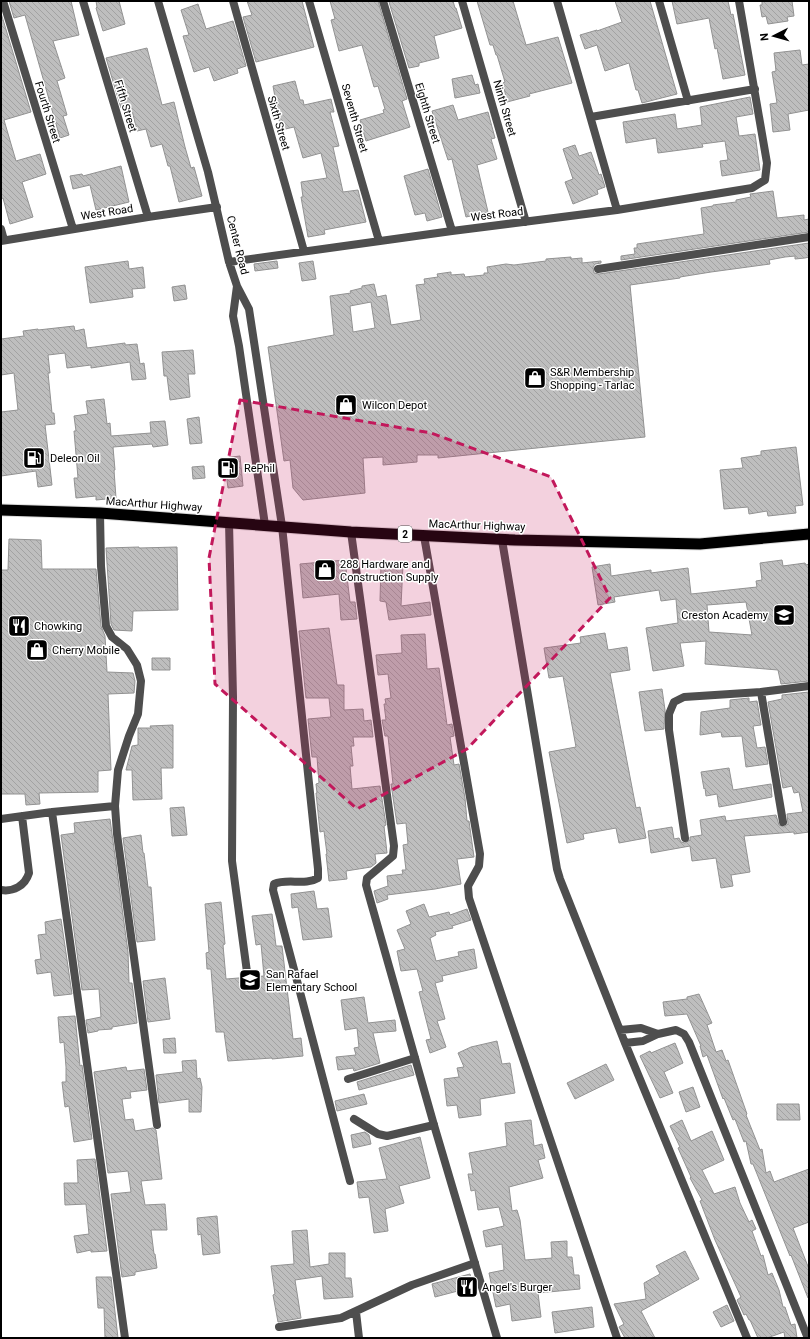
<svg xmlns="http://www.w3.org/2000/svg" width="810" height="1339" font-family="Roboto,sans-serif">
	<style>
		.building { fill: url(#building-back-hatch); stroke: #929292; fill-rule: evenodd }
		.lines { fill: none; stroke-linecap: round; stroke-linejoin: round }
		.trunk-casing { stroke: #dbdbdb; stroke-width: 13 }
		.minor { stroke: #4e4e4e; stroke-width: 8 }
		.tertiary { stroke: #4e4e4e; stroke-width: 8 }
		.trunk { stroke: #000; stroke-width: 11 }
		.marked { fill: #c2185b; fill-opacity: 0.2; stroke: #c2185b; stroke-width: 3; stroke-dasharray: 8 5; stroke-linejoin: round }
		.labels { text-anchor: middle; stroke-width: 3; stroke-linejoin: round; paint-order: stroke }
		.shield { fill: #fff; stroke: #4c4c4c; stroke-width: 1 }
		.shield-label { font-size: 10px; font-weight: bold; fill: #000 }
		.street-label { font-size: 11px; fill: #000; stroke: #fff }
		.poi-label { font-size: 11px; fill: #000; stroke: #fff; text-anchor: start }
	</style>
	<defs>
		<pattern id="building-back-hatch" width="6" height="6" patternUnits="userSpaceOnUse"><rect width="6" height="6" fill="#bebebe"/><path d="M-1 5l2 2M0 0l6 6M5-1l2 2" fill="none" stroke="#a2a2a2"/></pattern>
	</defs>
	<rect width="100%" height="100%" fill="#fff"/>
	<path class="building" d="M9 1H71L79 35 53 41 65 78 57 81 67 115 63 116 69 135 60 138 25 15 14 18Z
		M96 1H119L125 24 103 31 96 8 97 7Z
		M247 1H302L314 47 256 62 243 17 252 15Z
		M330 1H378L407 99 402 101 410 127 366 141 360 120 384 113 383 110 385 109 378 86 374 87 362 45 339 51 331 20 335 19Z
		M393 1H453L455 8H456L462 28 434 36 439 58 419 63V66L409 68 389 2Z
		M477 1H513L526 45 558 37 572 83 529 94 530 96 507 102 503 83 505 82 497 55H496L493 45H490Z
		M615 1H650L677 94 642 103 638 90H636L629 63 605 71 597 45 585 49 580 35 597 30V31L622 22Z
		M672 1H728L731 15 733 14 745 75 723 79 717 48 715 49 709 18 677 24Z
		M762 1H792L794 16 787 17 788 21 768 24 766 16 762 17 760 5H762Z
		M198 4 206 29 233 21 246 66 237 69 238 73 214 81 209 67 194 72 183 36 189 35 181 10Z
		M1 13 31 112 4 120 16 161 40 154 46 174 22 182 33 217 10 224 3 198 1 199Z
		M147 48 162 105 174 102 185 147 191 168 194 167 202 196 179 202 170 166H168L162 144 151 147 146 129 137 131 131 106 121 108 106 58Z
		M800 50 802 65 809 64V110L788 114 790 130 773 132 770 104 777 103 772 72 776 71 774 53Z
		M472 75 475 85 478 84 480 93 455 98 452 79Z
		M295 81 300 100H303L304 105 331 99 334 112H330L339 146 333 147 343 192 358 190 366 222 324 230 325 234 308 237 301 197H303L301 182 327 178 321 153 303 158 294 127 281 130 273 86Z
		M750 97 753 114 736 117 739 136 755 134 760 170 722 176 720 161 728 160 725 141 702 144 703 147 658 153 656 138 626 143 623 122 675 114 677 129 702 125 700 107Z
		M453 105 458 120 488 112 495 138 491 139 497 159 477 165 488 212 466 217 452 159 448 160 432 111Z
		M575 145 579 156 591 152 599 175 601 174 605 187 597 190 598 194 573 204 565 182 573 179 563 149Z
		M121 166 129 202 96 210 90 185 73 189 70 176 82 174 83 176Z
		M428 169 442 217 427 221 425 213 415 215 404 176Z
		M773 191 777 218 804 215V220L809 219V232L621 260V256L635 254 634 248H637V244L704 234 701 208 713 206V205L736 202V200L751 197 750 194Z
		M809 243V257L805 258 795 259V256L785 257 769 260 770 264 711 272 680 277V278L630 285 645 437 438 458V455H417V462L383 465V457L363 458 365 493 303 500 293 488 290 460 284 461 268 347 334 335 330 296 351 293 350 291 362 288V286L374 284 377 297 386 295 391 325 421 320 416 285 425 284 424 279 438 277 437 274 451 272V275L464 274 465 277 484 275V273H488L487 267 506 264 514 265 546 261V259L571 257V259L582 258V263L601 261V263L595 264 593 267 594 273 599 274ZM371 302 375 328 353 332 350 306Z
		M128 261 129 269 143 267 145 288 132 289 133 297 90 303 85 267Z
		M277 261 278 268 255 271 254 264Z
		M313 261 316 279 302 281 299 263Z
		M185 285 187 299 174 301 172 287Z
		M74 326 75 331 84 329 87 348 125 343V345L137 344 140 364 144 363 146 379 132 380 130 362 91 368V365L67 368 65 353 48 355 50 373H48L52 413H54L55 424 45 425 52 485 38 487 36 471 1 476V412L18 410 14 373 1 375V339L24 336 23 331 38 329V330Z
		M193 350 195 374H188L190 397 170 400 167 376H164L162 352Z
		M104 399 107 424 110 423 111 436 151 433 150 422 165 421 168 445 153 447 152 444 113 447 115 470H114L116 498 96 500V496L76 498 74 478H78L74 431H76L74 416 88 414 86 401Z
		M199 417 202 443 190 444 187 419Z
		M796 447 803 505 795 506 796 513 768 516 767 511 749 514 748 507 724 509 720 470 743 468 741 458 761 455V451Z
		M240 456 243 486 228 488 224 458Z
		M204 466 205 478 193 479 192 467Z
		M9 539 41 540 42 569H96L101 626 105 636 107 672 133 673 135 681 134 693 108 694 111 770 98 771V792L39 793 40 804 26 805 25 794H1V570H8Z
		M139 547V548L177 547 178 610 133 611 132 631 114 630 111 624 106 548Z
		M345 560 350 602H355L357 619 341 620 339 594 303 598 300 564Z
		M782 560 783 566 805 563 806 565 809 564V681L781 684 778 670 705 664 706 641 680 643 684 666 653 671 646 628 678 623 676 599 661 601 659 590 614 597 615 602 598 605 592 567 610 564 611 576 651 570V573L688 568 691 594 757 587 756 581 762 580 760 563ZM746 602 752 635 709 632 707 605Z
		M381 563 403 564 401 606 430 602 431 615 389 620 386 602 380 601Z
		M329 628 337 685H344V710L363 709 364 721 371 720 373 737H353L354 746H351L353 766H350L352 789 380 786 386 825 384 826 387 853 375 854 376 863 371 867 346 871 347 879 329 881 326 854H327L324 831 320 832 316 793H317L316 784 319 783 317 757H312L308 719 331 717 329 698H306L299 631Z
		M605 633 608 650 627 647 630 670 610 673 636 808 640 807 646 838 619 843 616 828 583 834 584 839 567 843 549 752 576 747 563 676 549 678 544 648 581 643 580 637Z
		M425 634 427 669 439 668 447 725 452 724 454 736 450 737 454 765 459 764 465 798 467 821H469L474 857 457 859 461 884 435 889 387 895 388 899 377 903 374 891 388 886 387 876 403 874 402 870H406L403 845 408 844 406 823 397 824 391 784H393L388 736H385L382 720H386L384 704H386L385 699 391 698 388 674 378 675 376 655 402 653 401 635Z
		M152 658H170V670H152Z
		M662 689 665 710 664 729 645 731 639 692Z
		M809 692V832L794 834V832L744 836 750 872 731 875 733 886 721 888 716 858 692 861 690 846 651 853 648 831 672 827 674 839 679 838 681 842 685 843 690 840V837L702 835 700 820 725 816 726 821 776 815 779 825 784 827 788 824 787 814 803 812 799 792 794 793 792 786 783 788 768 702 782 699V695Z
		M749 698V702L757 701 761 725 753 726 757 748 765 747 768 764 746 767 742 736 722 737 721 732 700 735 701 712 730 708V700Z
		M173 725V768H161L162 799 133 800 132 770H126L132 746 138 745V728H151L150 726Z
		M729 768 733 790 771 784 772 797 719 807 717 794 706 796 705 788 704 789 701 772Z
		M184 807 187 835 172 836 170 808Z
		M110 819 128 952 129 983H132L137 1023 112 1027V1029L98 1030V1031L88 1033 86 1020 101 1017 99 989 82 990 61 835 75 833 74 823Z
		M141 835 143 853H144L148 887H151L155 940 137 942 123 838Z
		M314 891 317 909 328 908 332 937 303 940 298 907 292 908 291 894Z
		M221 902 225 944 223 945 226 979 264 976 261 944 256 945 252 916 272 914 276 946H282L293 1039 301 1038 303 1056 272 1059V1058L228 1061 224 1032H216L211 969H207L206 953 209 952 205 904Z
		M424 904 429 917 449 912 450 915 467 909 471 920 452 926 453 928 435 932 436 935 430 938 436 961 459 956 458 952 474 949 477 968 442 976 443 981 435 983 445 1019 437 1021 446 1047 430 1053 426 1040 431 1039 419 992 423 991 417 969 401 971 397 951 405 949 397 930 411 924 406 911Z
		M61 919 72 994 54 996 51 972 37 974 35 960 41 959 38 935 46 934 45 922Z
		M165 978 170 1019 148 1022 143 981Z
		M699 994 712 1023 707 1025 716 1052 722 1050 726 1061 728 1060 747 1114 746 1115 760 1150 762 1149 766 1173 770 1171 774 1182 809 1169V1222L793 1228 809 1269V1298H808L791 1255 790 1256 753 1164H751L746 1141 744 1142 735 1119 733 1120 724 1098 723 1099 707 1055 703 1057 700 1046H701L687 1014 665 1016 663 1002 687 999V997Z
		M364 997 368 1023 395 1020 396 1031 373 1033 380 1063 354 1071 353 1068 338 1070 336 1057 356 1055 354 1048 359 1047 357 1028 345 1030 341 1000Z
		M75 1016 80 1066 82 1065 92 1139 74 1142 69 1106 65 1107 62 1082H66V1067L64 1042 60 1043 58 1017Z
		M175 1038 176 1053H164L163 1039Z
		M497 1041 502 1064 510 1063 515 1093 480 1099 481 1115 459 1118 457 1105 447 1106 444 1079 459 1077 457 1068 464 1067 458 1053 471 1047Z
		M675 1043 683 1063 664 1072 673 1093 660 1098 640 1056 650 1051 651 1053Z
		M196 1060 197 1079 200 1078 202 1087 201 1112H189V1099L159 1103 156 1075 183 1072 182 1061Z
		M606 1064 614 1080 575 1099 567 1083Z
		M411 1065 414 1075 359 1090 357 1082Z
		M126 1067 127 1071 144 1069 147 1090 130 1092 131 1098 122 1099 125 1120 133 1119 135 1131 153 1128 156 1130 162 1179 141 1181 145 1205 165 1204 167 1230H151L154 1254H155L157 1268 135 1272V1275L122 1277 111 1194 131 1192 128 1171 108 1173 94 1072Z
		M693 1087 700 1107 686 1112 679 1092Z
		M364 1094 367 1104 337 1111 335 1101Z
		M777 1104H799L800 1120H777Z
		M531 1120 534 1146 542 1144 545 1158 538 1160 543 1178 509 1187 512 1211 517 1210 520 1220 525 1260 552 1258 551 1242 567 1241V1257H572L574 1275H579L580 1289 538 1293 541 1317 512 1321 510 1304 496 1307 489 1273 504 1270 502 1244 486 1247 483 1231 504 1226 499 1207 478 1210 475 1190 471 1191 468 1174H473L469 1153 507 1146 505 1123Z
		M682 1120 691 1141 712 1131 724 1160 702 1170 714 1194 735 1187 740 1203 749 1222 752 1220 756 1229 752 1231 761 1256 763 1255 768 1275 772 1273 779 1290 783 1307H785L791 1325 795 1324 797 1338H785L784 1332 767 1338H758L750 1320H749L746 1314 744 1315 737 1300 741 1297 715 1240 700 1201 702 1200 690 1178 691 1177 678 1148 680 1147 670 1126Z
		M365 1132 369 1135 371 1144 353 1148 351 1135Z
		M420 1137 430 1178 399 1186 404 1203 385 1209 388 1231 374 1233 369 1197 359 1198 357 1182 387 1179 379 1148Z
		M95 1159 107 1251 91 1252V1250L77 1253 74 1236 89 1234 86 1204 65 1205 64 1183H78L77 1160Z
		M217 1216 220 1253 203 1255 201 1234 198 1235 197 1218Z
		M307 1230 310 1267 329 1264V1253H345V1278H351L353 1297 324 1299 322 1276 295 1280 301 1318 278 1322 273 1295 275 1294 271 1266 294 1264 292 1231Z
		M685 1251 699 1279 641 1311 655 1338H625L619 1327 624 1324 614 1304 646 1299 644 1283 660 1274 656 1266Z
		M470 1274 473 1287 435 1297 432 1284Z
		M96 1277H111L118 1338H105L104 1308H98Z
		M727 1305 734 1321 721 1327 713 1312Z
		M592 1307 594 1327 555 1333 552 1312Z"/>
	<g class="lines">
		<g class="trunk-casing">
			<path id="trunk" d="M1 510 100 513 351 532 515 540 700 544 809 534"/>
		</g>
		<path class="minor" d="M3 1 73 229
			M83 1 148 217
			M158 1 208 172 229 262 237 286 233 316 239 346 265 525
			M233 1 304 251
			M309 1 379 241
			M383 1 452 231
			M462 1 526 222
			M557 1 617 210
			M659 1 688 101
			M591 117 755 89
			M1 229 4 240
			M1 241 148 217 217 207
			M229 262 452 231 617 210 752 188 765 180 767 163 739 1
			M598 269 809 237
			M237 286 249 309 282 526 318 869V878C305 886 288 878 274 884L273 890 350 1181
			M100 513 101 566 106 626 112 637 127 649 137 665 141 681 138 714 129 736 118 770 115 806 117 834 157 1125
			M229 522 233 697 232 861 247 972
			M424 536 480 854 479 866 468 886 469 898 617 1338
			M502 540 557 869 560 879 625 1043 747 1338
			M761 692 783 822
			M52 812 125 1338
			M1 819 52 812 115 806
			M685 838 669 730V714L674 702 684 697 761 692 809 686
			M1 890C13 892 25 886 29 873L22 816
			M620 1030 641 1028 658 1034
			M625 1043 643 1041 658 1034 676 1030 684 1034 689 1042 807 1336
			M348 1079 415 1058
			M354 1119 378 1134 387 1136 434 1125
			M356 1312 359 1338
			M279 1327 341 1318 412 1285 475 1263"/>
		<path class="tertiary" d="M351 532 394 846 393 856 367 878 366 885 434 1125 497 1338"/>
		<use href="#trunk" class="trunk"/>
	</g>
	<path class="marked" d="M240 400 431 433 551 477 610 598 467 749 357 809 215 684 209 558Z"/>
	<defs>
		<g id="shop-square" transform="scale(1.15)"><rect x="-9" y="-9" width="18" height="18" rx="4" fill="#000" stroke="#fff"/><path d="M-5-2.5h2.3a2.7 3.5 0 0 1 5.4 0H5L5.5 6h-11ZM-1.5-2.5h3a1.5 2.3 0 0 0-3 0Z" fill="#fff"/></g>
		<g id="fuel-square" transform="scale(1.15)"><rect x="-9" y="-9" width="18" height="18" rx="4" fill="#000" stroke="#fff"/><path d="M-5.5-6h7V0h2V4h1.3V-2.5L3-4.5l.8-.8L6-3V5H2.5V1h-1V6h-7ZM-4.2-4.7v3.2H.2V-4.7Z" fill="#fff"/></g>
		<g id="school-square" transform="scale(1.15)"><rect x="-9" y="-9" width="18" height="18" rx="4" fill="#000" stroke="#fff"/><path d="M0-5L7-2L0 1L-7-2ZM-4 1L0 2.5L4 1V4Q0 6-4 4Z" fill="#fff"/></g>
		<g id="restaurant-square" transform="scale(1.15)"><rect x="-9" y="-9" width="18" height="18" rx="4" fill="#000" stroke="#fff"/><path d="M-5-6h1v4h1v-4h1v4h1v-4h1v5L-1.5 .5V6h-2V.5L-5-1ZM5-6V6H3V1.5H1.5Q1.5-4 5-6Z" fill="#fff"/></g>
	</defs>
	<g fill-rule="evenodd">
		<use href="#shop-square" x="535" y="378"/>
		<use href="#shop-square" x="346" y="405"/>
		<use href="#fuel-square" x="34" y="458"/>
		<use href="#fuel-square" x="228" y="468"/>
		<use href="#shop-square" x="325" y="570"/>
		<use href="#school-square" x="784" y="615"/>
		<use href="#restaurant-square" x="19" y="626"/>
		<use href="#shop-square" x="37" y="650"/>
		<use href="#school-square" x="250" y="980"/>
		<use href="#restaurant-square" x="467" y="1287"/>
	</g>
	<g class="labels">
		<rect class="shield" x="398" y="526" width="14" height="16" rx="3"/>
		<g class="shield-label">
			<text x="405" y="538">2</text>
		</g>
		<g class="street-label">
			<text transform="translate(126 106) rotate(73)" y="4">Fifth Street</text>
			<text transform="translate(505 108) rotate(74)" y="4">Ninth Street</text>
			<text transform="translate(48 112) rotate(73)" y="4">Fourth Street</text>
			<text transform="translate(428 113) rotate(73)" y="4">Eighth Street</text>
			<text transform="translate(355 118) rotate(74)" y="4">Seventh Street</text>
			<text transform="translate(279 123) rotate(74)" y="4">Sixth Street</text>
			<text transform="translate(107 212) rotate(-9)" y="4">West Road</text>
			<text transform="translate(497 214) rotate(-7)" y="4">West Road</text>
			<text transform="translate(238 245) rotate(76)" y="4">Center Road</text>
			<text transform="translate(154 504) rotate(4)" y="4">MacArthur Highway</text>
			<text transform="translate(477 525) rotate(2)" y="4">MacArthur Highway</text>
		</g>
		<g class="poi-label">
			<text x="550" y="376">S&amp;R Membership<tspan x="550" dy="13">Shopping - Tarlac</tspan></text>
			<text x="362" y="409">Wilcon Depot</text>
			<text x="50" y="462">Deleon Oil</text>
			<text x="244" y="472">RePhil</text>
			<text x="340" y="568">288 Hardware and<tspan x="340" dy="13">Construction Supply</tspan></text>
			<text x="768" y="619" text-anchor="end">Creston Academy</text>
			<text x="34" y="630">Chowking</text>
			<text x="52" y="654">Cherry Mobile</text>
			<text x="266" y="978">San Rafael<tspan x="266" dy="13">Elementary School</tspan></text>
			<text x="482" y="1291">Angel's Burger</text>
		</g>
	</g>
	<rect width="810" height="1339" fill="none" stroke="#000000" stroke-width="4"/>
	<g transform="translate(774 36) rotate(264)" stroke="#ffffff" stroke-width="3" paint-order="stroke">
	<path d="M0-3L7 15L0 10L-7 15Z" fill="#000000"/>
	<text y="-6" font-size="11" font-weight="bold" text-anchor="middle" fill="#000000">N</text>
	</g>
</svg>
